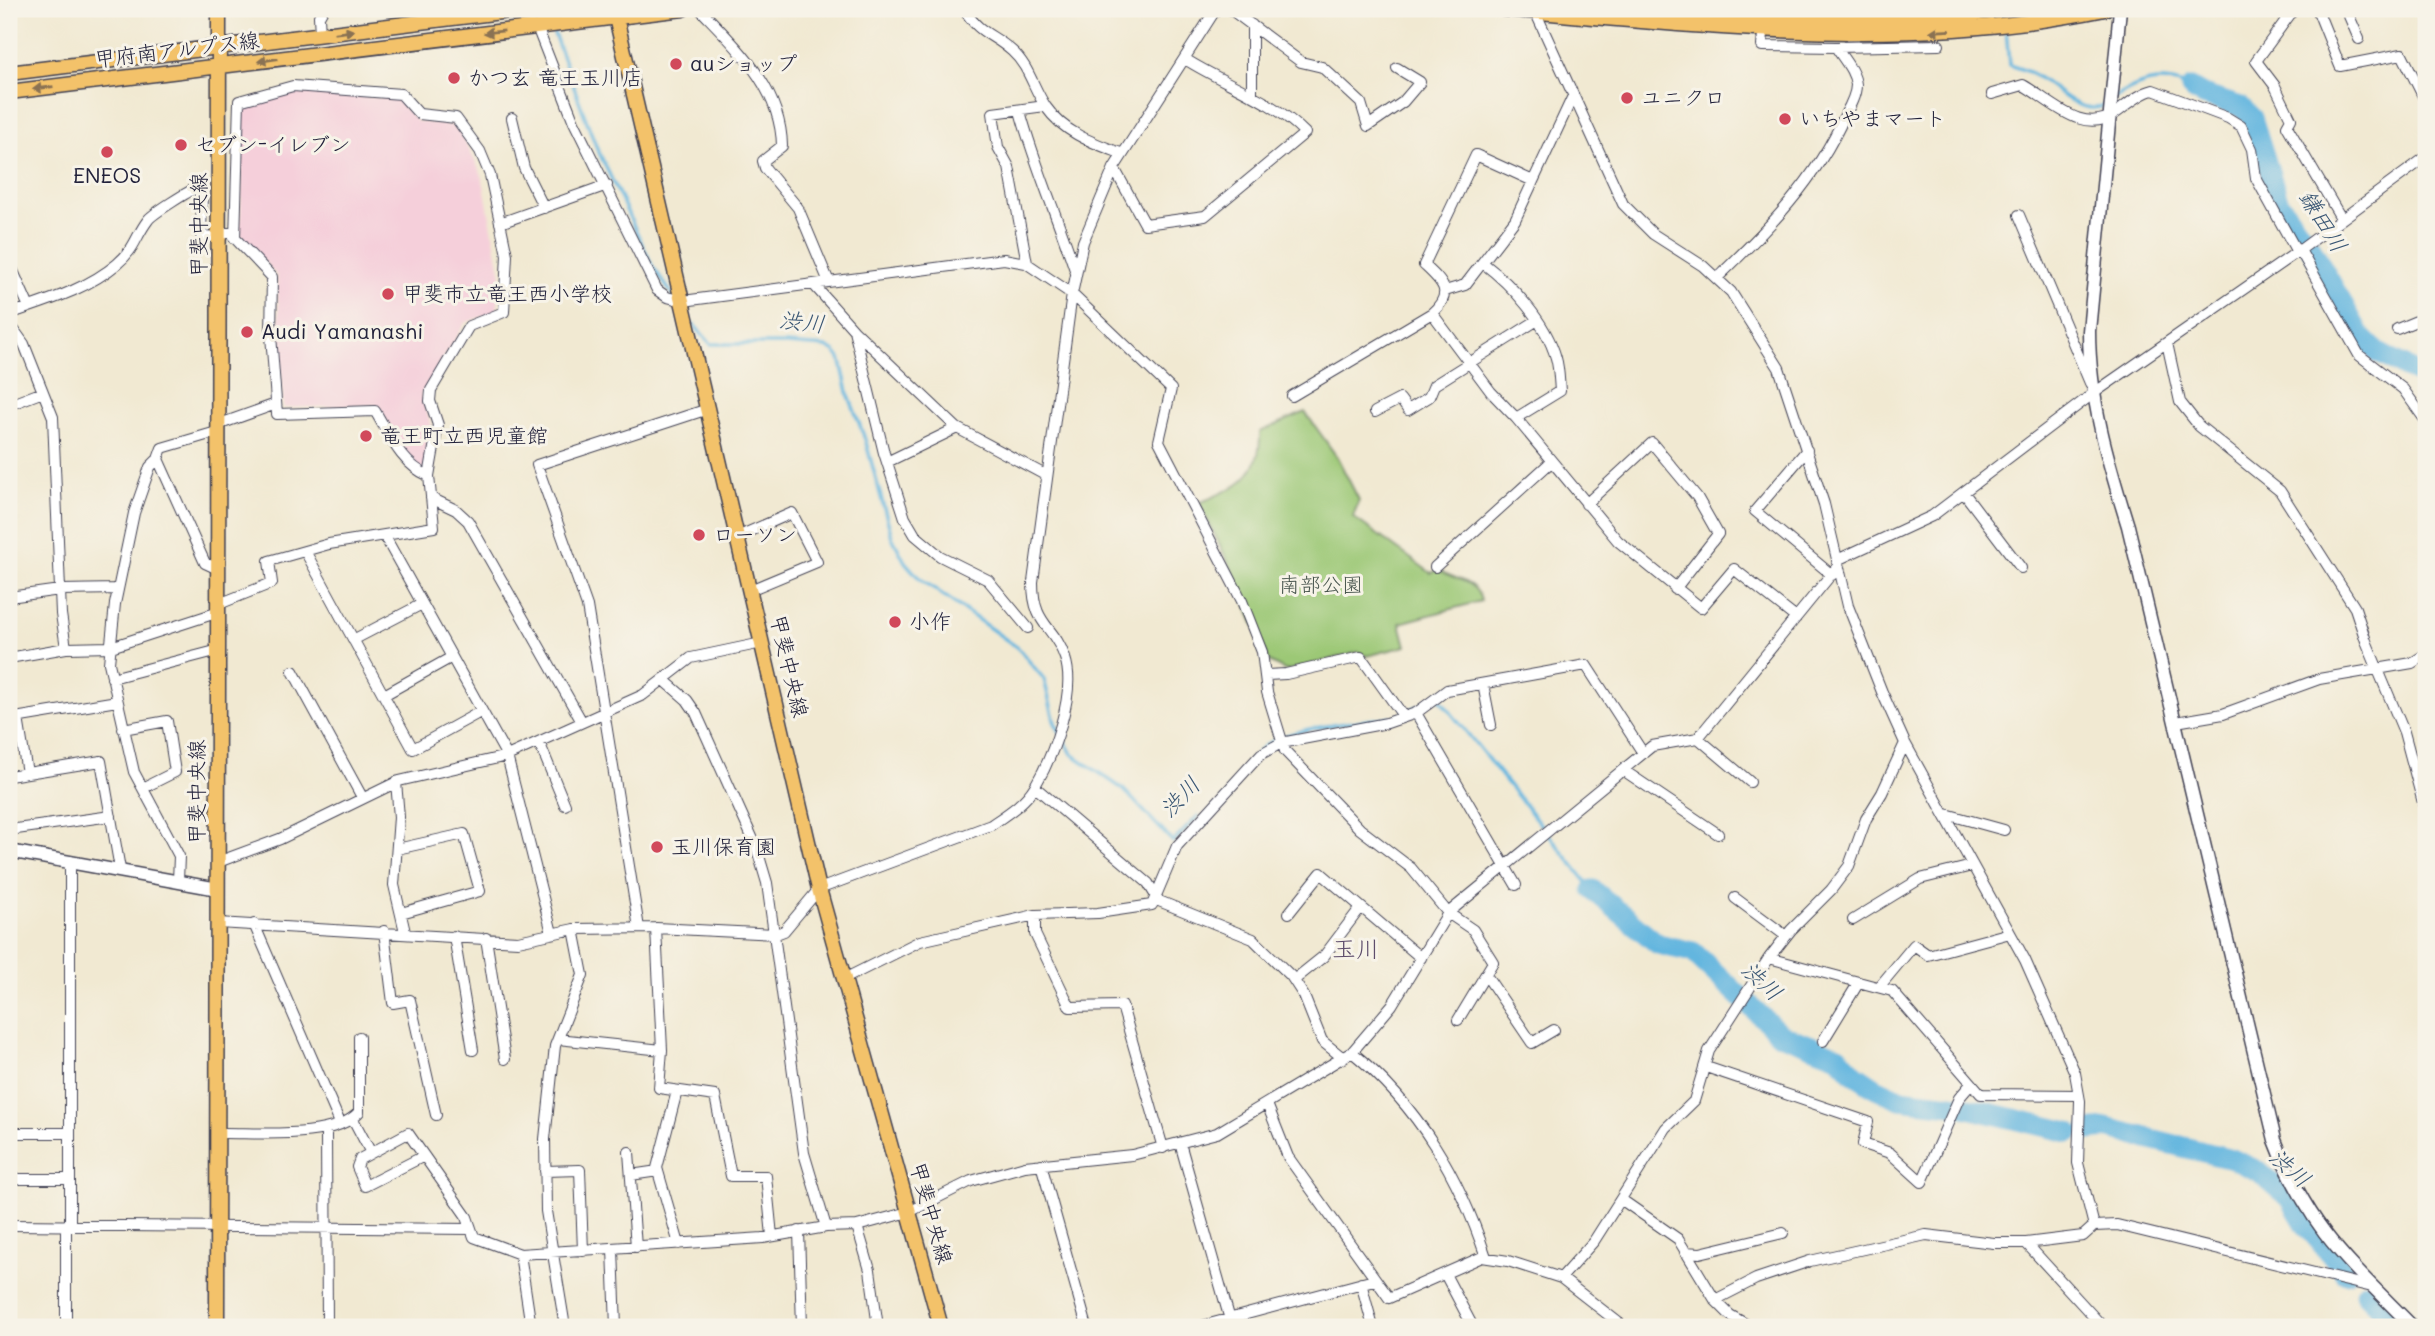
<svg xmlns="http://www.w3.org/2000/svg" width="2435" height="1336" font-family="Mali,'Klee One',sans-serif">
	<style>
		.built { fill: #f5cfda }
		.green { fill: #9cc876; stroke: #5f7558; stroke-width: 2 }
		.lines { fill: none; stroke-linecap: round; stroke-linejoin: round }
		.stream { stroke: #63b6df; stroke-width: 3.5 }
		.river { stroke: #63b6df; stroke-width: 21 }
		.minor-casing { stroke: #414052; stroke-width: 12 }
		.tertiary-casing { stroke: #414052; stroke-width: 15 }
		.primary-casing { stroke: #414052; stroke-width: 17 }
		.minor { stroke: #fff; stroke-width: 10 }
		.tertiary { stroke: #fff; stroke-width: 12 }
		.primary { stroke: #f3c26a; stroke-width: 14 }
		.oneway { fill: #8a7252 }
		.poi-dot { fill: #d1495b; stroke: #f7f3e8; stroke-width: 2.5 }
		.labels { text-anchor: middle; stroke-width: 6; stroke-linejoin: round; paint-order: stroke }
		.street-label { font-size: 21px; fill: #22223b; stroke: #f7f3e8 }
		.poi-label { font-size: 21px; fill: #22223b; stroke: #f7f3e8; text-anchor: start }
		.park-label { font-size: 21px; fill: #47544d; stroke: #f7f3e8 }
		.water-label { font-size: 23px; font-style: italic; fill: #395674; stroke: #f7f3e8 }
		.quarter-label { font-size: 24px; fill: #5e4d6c; stroke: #f7f3e8 }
	</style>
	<rect width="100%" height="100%" fill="#f7f3e8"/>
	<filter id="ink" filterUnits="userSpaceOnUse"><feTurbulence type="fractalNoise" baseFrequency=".0143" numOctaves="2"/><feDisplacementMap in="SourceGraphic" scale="14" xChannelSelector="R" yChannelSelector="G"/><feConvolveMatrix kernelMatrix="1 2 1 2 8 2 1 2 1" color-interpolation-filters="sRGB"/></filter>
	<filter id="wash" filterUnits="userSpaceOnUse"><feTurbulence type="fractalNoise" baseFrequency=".00686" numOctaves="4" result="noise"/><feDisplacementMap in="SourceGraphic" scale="28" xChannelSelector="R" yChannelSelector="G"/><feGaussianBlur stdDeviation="1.57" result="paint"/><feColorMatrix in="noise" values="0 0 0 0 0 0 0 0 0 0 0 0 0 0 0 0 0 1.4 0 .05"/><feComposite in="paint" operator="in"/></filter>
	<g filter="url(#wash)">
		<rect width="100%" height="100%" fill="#f1e9d2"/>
		<path class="built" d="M292 90 397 99 417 121 457 126 482 175 501 276 497 311 465 323 421 395 434 432 426 471 416 466 407 454 377 405 283 408 277 276 240 234 244 102Z"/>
		<path class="green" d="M1305 412 1337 457 1359 500 1353 517 1431 573 1439 570C1454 580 1477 580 1481 601L1400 623 1406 646 1367 656 1359 652 1286 671 1269 662 1238 582 1199 503C1236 487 1261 479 1260 432Z"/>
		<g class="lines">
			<path class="stream" d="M545 9 549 20
				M2006 28 2009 65C2016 67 2024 70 2031 73 2054 85 2078 118 2106 105
				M553 31 596 146 653 267 674 297
				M2115 98C2157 70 2175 81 2219 99
				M694 325 711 344H786L826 347 835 352 840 358 849 396 865 439 892 537 905 562 919 578 1018 648 1044 679 1055 723 1072 754 1124 790 1173 842 1198 816
				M1440 699 1593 890
				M1404 712 1420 706
				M1258 752C1281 726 1356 723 1390 717
				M1381 1327H1382"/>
			<path class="river" d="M2191 88 2203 95 2241 107 2252 118 2279 203 2312 249 2360 335 2377 352 2426 378
				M1593 890 1658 944 1693 952 1780 1034 1838 1056 1855 1074 1876 1088 1900 1099 1960 1106 2069 1132
				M2089 1130 2106 1128 2232 1159 2260 1172 2290 1198 2306 1225 2346 1273
				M2365 1293 2399 1327"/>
		</g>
	</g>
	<g filter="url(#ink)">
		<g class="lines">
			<g class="minor-casing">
				<path id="minor" d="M700 9C737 48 781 88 782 146L763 161 765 168 798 208 829 282
					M964 9C980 35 992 33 1012 51 1029 66 1033 88 1046 107 1065 134 1094 143 1123 154
					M1230 9 1301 62 1322 67 1361 103 1368 126 1403 102 1420 82 1397 68
					M1534 9 1623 204 1653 234 1703 266 1731 292 1779 368 1824 504 1848 606 1882 692 1905 743 2025 960 2075 1073 2080 1101 2078 1163 2094 1226
					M2294 9 2256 61 2275 86 2291 119 2287 126 2341 218
					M2317 9 2340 66 2402 54 2426 102
					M2346 9 2359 39
					M1252 25V96
					M537 27 574 122 657 290 667 297 683 301 1004 259 1026 263 1072 294 1171 389 1159 441 1242 601 1262 652 1267 692 1285 751 1360 829 1411 868 1448 913 1473 930 1493 962 1458 1020
					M320 35 319 16 323 9
					M1836 47 1939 45
					M1992 94 2023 85C2053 102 2082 136 2116 113 2127 105 2140 93 2153 90L2228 118 2241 126 2252 149 2256 178 2297 252
					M1020 111C1035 166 1058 218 1076 273
					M512 118 524 168 544 208
					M1114 168 1145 224 1205 216 1305 133C1272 99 1224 84 1185 59
					M2019 215 2090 383
					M500 223 607 185
					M220 233H230L272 277 271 335 277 414 375 411C390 436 401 464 429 476
					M2300 250 2359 355 2403 389 2426 421
					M9 262 29 307
					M1027 263 1009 167 998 147 993 113 1045 106
					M1483 263C1512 285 1546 322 1556 358 1559 368 1559 380 1560 391L1516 418
					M1717 278C1768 229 1816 181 1845 115 1850 106 1856 95 1856 85 1855 71 1843 59 1836 47L1762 46 1765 9
					M813 284 854 330 884 453 905 518 915 535 940 556 988 580 1028 628
					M1445 291 1465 285 1515 220 1572 98
					M1432 313 1491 392 1516 418 1618 541 1701 608 1734 569 1796 618
					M9 314C46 301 86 290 117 264 136 248 135 237 148 220 152 214 190 190 197 188L202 194 201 236 221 237
					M9 323 24 344 53 417 61 614 66 648
					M2397 329 2426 317
					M854 330 957 428 1047 476
					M2167 343 2180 402 2199 426 2280 491 2355 608 2366 641 2404 732 2426 814
					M1292 396 1432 313C1455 292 1442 282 1424 265L1476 155 1533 181
					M9 405 43 392
					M1375 412 1400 399 1408 410 1429 397 1434 385 1536 321
					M220 424 276 404
					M1807 450 1755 511 1832 575
					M158 459 150 467 134 513 115 604 109 663 134 772 179 856 178 881
					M887 462 957 428
					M1964 493 2021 568
					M431 498 456 510 468 521 582 722
					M1586 504 1652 443 1697 497 1718 534 1675 589
					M384 535 507 756 552 933
					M737 537 792 513 817 562 750 590
					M305 551 413 749 482 711
					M1837 560 1932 516 2094 393 2300 250 2426 157
					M1435 567 1551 462
					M220 570 205 563 158 459 162 448 220 431
					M9 597 60 590 118 589
					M219 604 272 583 269 561 329 544 434 527 429 476 438 425 430 401 431 390 469 326 504 312 507 255 490 175 480 151 456 118 419 114 401 94 293 86 239 101 235 239
					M353 640 422 604
					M9 658 66 648 111 647 219 612
					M293 671 362 797
					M1267 675 1286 674 1361 657 1404 717
					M112 678 219 650
					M664 680 687 700 696 713 756 846 767 883 804 1153 826 1227
					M1483 684 1491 725
					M384 695 452 657
					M1416 713 1516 885
					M18 718 27 773
					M9 719 117 701
					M2176 722 2223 714 2319 679 2412 663 2426 654
					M123 729 167 721 175 772 143 788
					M1698 738 1750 782
					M539 742 565 805
					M1623 770 1718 834
					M9 776 101 761 120 869
					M396 782 399 817 394 885 405 932
					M1035 787 1148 883 1159 901 1253 939 1291 976 1304 996 1322 1041 1343 1058
					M1946 814 2004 830
					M9 830 111 816
					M397 849 464 834 480 891 401 913
					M70 861V1226
					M218 862 280 839 399 781 507 756 643 695 691 658 762 643
					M1735 898 1786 936
					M1289 913 1321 873 1421 958
					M1035 915V934L1070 1007 1122 1006 1163 1148
					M1853 920 1920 879 1972 866
					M218 923 518 941 574 929 656 928 776 934 784 931 819 889 991 825C1007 814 1025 803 1035 786 1053 756 1077 693 1065 658 1054 624 1033 627 1033 582L1072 294 1083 242 1114 168 1216 9
					M254 924 340 1123
					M639 928 587 606 537 465 708 409
					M656 928 662 1050 659 1088 715 1096 731 1176H766L772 1236
					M384 931 393 1003 410 1000 436 1115
					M454 936 473 1050
					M486 938 505 1059
					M1769 958 1892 991 1981 1094 2079 1095
					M1486 975 1532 1043 1554 1030
					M844 979 920 941 1035 915 1098 913 1152 905 1177 846 1261 754 1281 743 1387 723 1416 713 1447 690 1586 665 1643 753
					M1294 980 1324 956 1361 907
					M1879 987 1914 945 1928 955 2010 933
					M558 1039 662 1050
					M1823 1041 1859 982
					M1352 1052C1419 1107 1459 1176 1486 1257
					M1706 1067 1868 1122 1863 1144 1890 1153 1922 1182 1959 1098 1971 1084
					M677 1091 657 1168 679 1244
					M1267 1104 1288 1157 1389 1298 1482 1257 1508 1261 1561 1278 1624 1327
					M353 1119 371 1153 408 1133 467 1217 474 1237 520 1254 763 1238 826 1227 857 1226 909 1212 971 1181 1025 1166 1132 1155 1217 1133 1352 1052 1392 1005 1448 913 1652 746 1698 738 1838 566
					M326 1131 327 1327
					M9 1133H70
					M217 1133C255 1132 333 1141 359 1112V1037
					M1180 1143 1232 1327
					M629 1152 636 1247
					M371 1153 360 1159 357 1167 365 1186 424 1156
					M1041 1164 1087 1327
					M545 1171 580 1170 583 1251
					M631 1175 658 1171
					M9 1179H70
					M1622 1200 1678 1239 1715 1300 1730 1315 1751 1327
					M9 1225 471 1229
					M857 1226 870 1270 878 1327
					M799 1231 802 1327
					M2026 1243 2103 1327
					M613 1249 616 1327
					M1685 1252 1700 1253 1783 1233
					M520 1254 531 1327
					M1445 1274 1473 1327
					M1561 1278 1594 1241 1666 1128 1694 1101 1709 1051 1769 958 1791 930 1831 890 1849 866 1866 819 1882 793 1905 743
					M1361 1283 1373 1327
					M1715 1300 1756 1279 1810 1261 1926 1235 1994 1243H2026L2083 1236 2094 1226 2117 1225 2372 1287
					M66 1327V1225
					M565 1327 546 1211 545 1139 555 1046 583 975 574 929
					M1198 1327 1374 1280"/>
			</g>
			<g class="tertiary-casing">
				<path id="tertiary" d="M2120 9 2089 331C2089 398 2108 462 2128 526L2275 1140C2309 1230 2349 1262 2413 1327
					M9 851 218 889"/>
			</g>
			<g class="primary-casing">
				<path id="primary" d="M614 9 819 889 941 1327
					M1504 9C1705 26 1905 51 2105 9
					M1670 9C1783 22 1896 26 2009 9
					M9 73 526 9
					M9 92 683 9
					M217 1327 219 9"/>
			</g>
			<use href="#minor" class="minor"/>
			<use href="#tertiary" class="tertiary"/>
			<use href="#primary" class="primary"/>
		</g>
		<defs><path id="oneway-solid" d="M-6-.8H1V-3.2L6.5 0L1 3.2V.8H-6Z" transform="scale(1.75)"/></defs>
		<g class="oneway">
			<use href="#oneway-solid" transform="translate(1940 31) rotate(177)"/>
			<use href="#oneway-solid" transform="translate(344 32) rotate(-7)"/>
			<use href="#oneway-solid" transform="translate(494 32) rotate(174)"/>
			<use href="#oneway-solid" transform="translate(268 60) rotate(172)"/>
			<use href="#oneway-solid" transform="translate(43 88) rotate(173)"/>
		</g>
	</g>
	<g class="poi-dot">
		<circle cx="676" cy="64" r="7"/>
		<circle cx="454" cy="78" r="7"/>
		<circle cx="1627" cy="98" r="7"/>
		<circle cx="1785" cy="119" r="7"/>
		<circle cx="181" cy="145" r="7"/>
		<circle cx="107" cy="152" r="7"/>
		<circle cx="388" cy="294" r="7"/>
		<circle cx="247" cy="332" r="7"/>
		<circle cx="366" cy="436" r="7"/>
		<circle cx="699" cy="535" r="7"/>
		<circle cx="895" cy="622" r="7"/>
		<circle cx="657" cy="847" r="7"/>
	</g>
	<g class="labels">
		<g class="street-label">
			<text transform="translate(177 50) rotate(-7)" y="7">甲府南アルプス線</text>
			<text transform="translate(199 225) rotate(-90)" y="7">甲斐中央線</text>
			<text transform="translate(789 666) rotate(77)" y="7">甲斐中央線</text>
			<text transform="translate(197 792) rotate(-90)" y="7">甲斐中央線</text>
			<text transform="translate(931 1213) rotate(74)" y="7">甲斐中央線</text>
		</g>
		<g class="poi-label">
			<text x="690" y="71">auショップ</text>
			<text x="468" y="85">かつ玄 竜王玉川店</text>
			<text x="1641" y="105">ユニクロ</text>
			<text x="1799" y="126">いちやまマート</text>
			<text x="195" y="152">セブン-イレブン</text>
			<text x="107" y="183" text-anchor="middle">ENEOS</text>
			<text x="402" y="301">甲斐市立竜王西小学校</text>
			<text x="261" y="339">Audi Yamanashi</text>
			<text x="380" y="443">竜王町立西児童館</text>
			<text x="713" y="542">ローソン</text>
			<text x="909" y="629">小作</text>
			<text x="671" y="854">玉川保育園</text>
		</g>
		<g class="park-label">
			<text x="1321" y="592">南部公園</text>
		</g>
		<g class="water-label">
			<text transform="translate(2323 221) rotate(58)" y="8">鎌田川</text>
			<text transform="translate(802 322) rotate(6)" y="8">渋川</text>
			<text transform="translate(1180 797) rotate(-46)" y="8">渋川</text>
			<text transform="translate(1762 981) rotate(43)" y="8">渋川</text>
			<text transform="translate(2290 1168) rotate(41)" y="8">渋川</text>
		</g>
		<g class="quarter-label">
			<text x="1356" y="957">玉川</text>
		</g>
	</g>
	<rect width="2435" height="1336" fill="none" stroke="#f7f3e8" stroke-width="35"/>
</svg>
